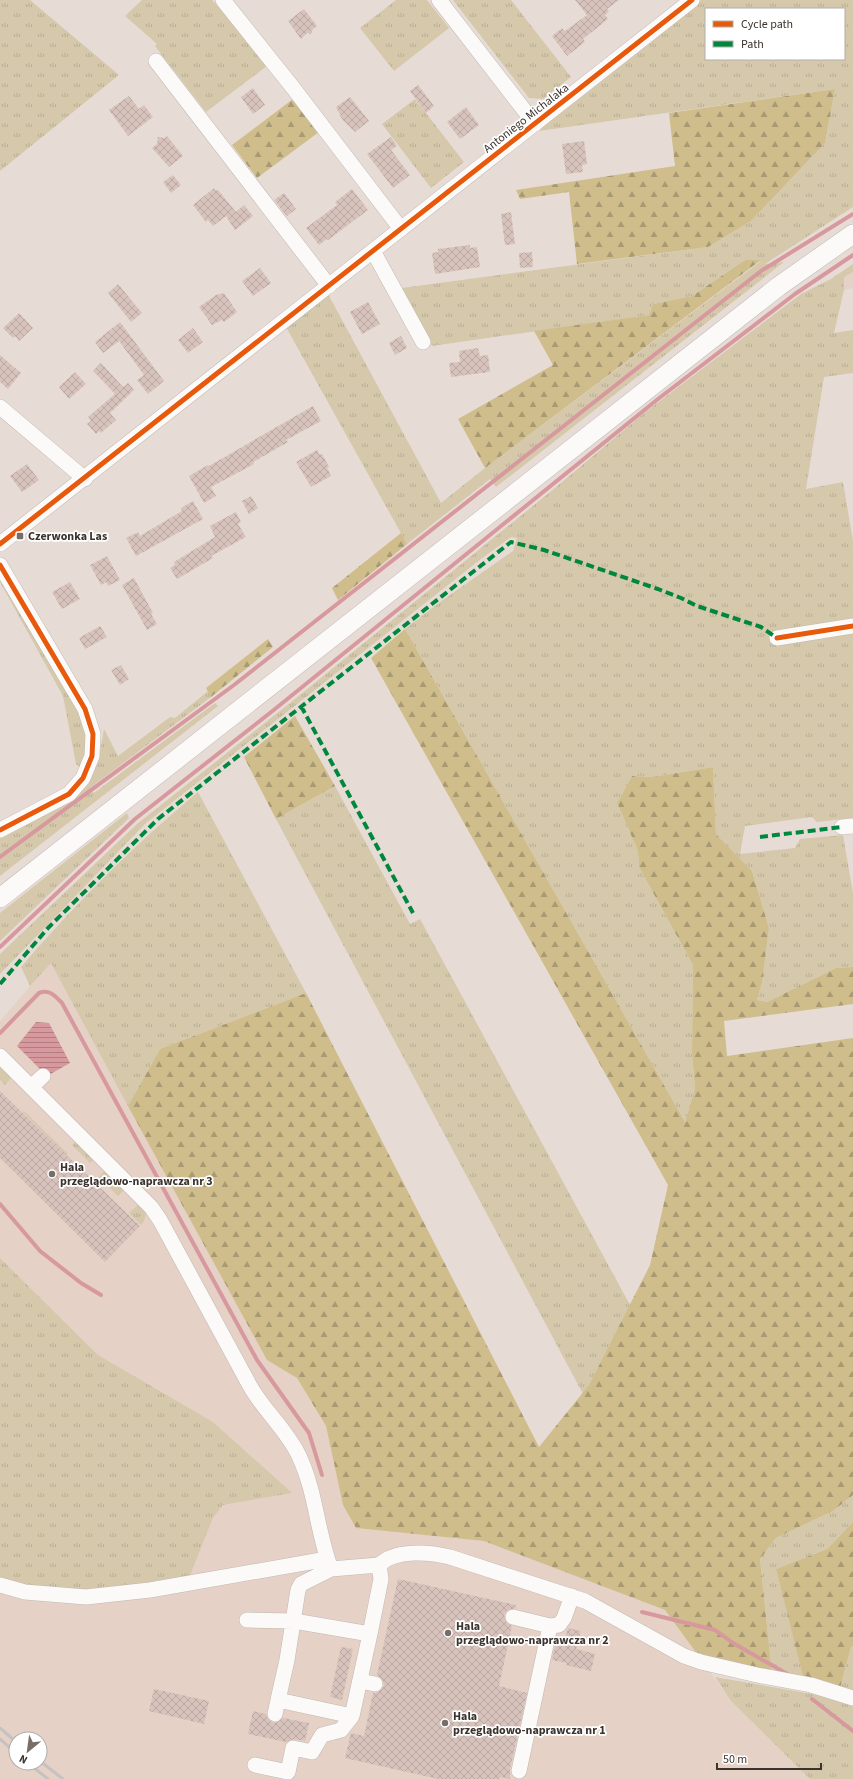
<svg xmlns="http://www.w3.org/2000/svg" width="853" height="1779" font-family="'Source Sans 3',sans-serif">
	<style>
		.built { fill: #e5d1c5; fill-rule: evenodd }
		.grass { fill: url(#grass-tufts); fill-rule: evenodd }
		.forest { fill: url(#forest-firs) }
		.water { fill: url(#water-rules) }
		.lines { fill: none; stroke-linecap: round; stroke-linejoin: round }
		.stream { stroke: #d7989e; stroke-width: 4 }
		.building { fill: url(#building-cross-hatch) }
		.minor-casing { stroke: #c1b9b4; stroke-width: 16 }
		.major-casing { stroke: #c1b9b4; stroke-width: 20 }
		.minor { stroke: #fbfaf9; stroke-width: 15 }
		.major { stroke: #fbfaf9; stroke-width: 19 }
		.rail { stroke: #c6c2c1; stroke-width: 3 }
		.quiet { stroke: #00873e; stroke-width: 4; stroke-dasharray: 8 4; stroke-linecap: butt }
		.cycleway-casing { stroke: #fff; stroke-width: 8 }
		.cycleway { stroke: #e8590c; stroke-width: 5 }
		.poi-dot { fill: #776e68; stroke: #fff; stroke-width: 1.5 }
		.labels { text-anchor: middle; stroke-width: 3.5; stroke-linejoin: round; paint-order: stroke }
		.street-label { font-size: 12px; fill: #3b332e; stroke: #fff }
		.poi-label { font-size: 12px; font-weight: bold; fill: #3b332e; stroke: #fff; text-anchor: start }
	</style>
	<defs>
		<pattern id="grass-tufts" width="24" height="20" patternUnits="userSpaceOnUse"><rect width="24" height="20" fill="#d5c8ab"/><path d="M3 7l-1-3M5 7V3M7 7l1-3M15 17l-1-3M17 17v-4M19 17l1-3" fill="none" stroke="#b8ac93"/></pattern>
		<pattern id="forest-firs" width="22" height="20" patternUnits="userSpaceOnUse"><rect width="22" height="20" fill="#cfbd8c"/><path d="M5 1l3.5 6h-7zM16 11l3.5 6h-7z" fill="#a99a73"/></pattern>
		<pattern id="water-rules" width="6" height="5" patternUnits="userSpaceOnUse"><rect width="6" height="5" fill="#d7989e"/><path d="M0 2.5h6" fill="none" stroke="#b07d81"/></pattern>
		<pattern id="building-cross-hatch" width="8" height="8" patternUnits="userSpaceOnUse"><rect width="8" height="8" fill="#d8c3bc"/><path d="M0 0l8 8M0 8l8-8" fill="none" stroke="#baa8a2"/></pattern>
	</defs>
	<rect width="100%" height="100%" fill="#e7dcd5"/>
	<path class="built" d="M853 272V288L844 290V277Z
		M51 962 267 1360 297 1378 326 1426 343 1505 356 1528 484 1541 665 1610 731 1701 810 1779H0V1579L187 1580 213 1518 223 1505 291 1493 213 1422 98 1355 0 1258V1021ZM16 1739H40V1763H16Z"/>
	<path class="grass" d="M0 0H30L119 75 0 171Z
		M142 0H212L231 19 267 66 206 112 155 46 157 44 125 16Z
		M396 0H427L449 28 394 71 360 28Z
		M453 0H511L571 77 543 99 529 98Z
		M701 0H853V207L765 264 784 262 496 487 490 479 407 544 286 327 328 294 441 503 485 468 761 261 745 260 692 296 653 304 649 315 432 346 402 288 708 247 751 221 825 143 835 89 532 132ZM706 9H844V59H706Z
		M415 99 464 162 431 188 382 124Z
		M853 264V272L844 277V290L834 333 853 330V373L824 377 806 489 843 482 853 541V619L777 631H853V818L817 822 812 817 745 826 740 854 795 848 800 839 843 835 853 893V967L836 968 767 1002 757 1000 762 983 769 928 752 871 716 834 713 767 653 777 632 776 617 803 638 851 639 867 693 965 692 1052 695 1089 685 1122 405 629 440 602 513 551 517 538 511 537 481 559 146 823 0 974V954L137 824 290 703 555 488 644 413 801 294 831 279Z
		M0 574 77 708 88 741 83 770 76 764 63 696 0 582Z
		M208 691 211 697 90 788 94 793 215 703 218 706 0 876V835L87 784 99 758 104 729 118 756 170 717 175 718Z
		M335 786 410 924 420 919 630 1305 589 1385 583 1394 276 819Z
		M198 792 306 993 160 1049 128 1106 51 963 30 986 21 967C75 904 134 845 198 792Z
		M127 813 129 818 0 941V913Z
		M0 1067 4 1069 12 1077 5 1085 0 1080Z
		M24 1111 68 1154 66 1155 23 1112Z
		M77 1140 95 1159 90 1163 72 1145Z
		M105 1170 124 1190 118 1196 99 1177Z
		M138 1205 146 1214 144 1221 141 1225 129 1213Z
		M0 1258 98 1355 213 1422 292 1493 223 1505 213 1518 188 1580 75 1590 39 1588 0 1579Z
		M853 1495V1522L827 1549 776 1569 803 1677 772 1674 760 1559 776 1538 833 1511Z
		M853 1646V1693L840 1688 851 1647Z
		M715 1677 823 1696 853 1705V1779H810L731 1701Z"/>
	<path class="forest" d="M835 89 825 143 751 221 708 247 577 264 569 192 520 199 516 190 675 166 669 113Z
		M293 99 319 132 257 178 232 145Z
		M745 260H761L485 468 458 419 553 365 534 331 649 315 653 304 692 296Z
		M401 533 407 544 338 600 332 588Z
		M405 629 685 1122 695 1089 692 1052 693 965 639 867 638 851 617 803 632 776 653 777 713 767 716 834 752 871 769 928 762 983 757 1000 767 1002 836 968 853 967V1004L724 1021 727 1056 853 1038V1495L833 1511 776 1538 760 1559 772 1674 700 1658 665 1610 484 1541 356 1528 343 1505 326 1426 297 1378 267 1360 128 1106 160 1049 306 993 539 1447 589 1385 650 1265 668 1185 371 658Z
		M268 639 273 647 211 697 206 688Z
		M295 716 335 786 276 819 244 757Z
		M853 1522V1646L851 1647 840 1688 803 1677 776 1569 827 1549Z"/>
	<path class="water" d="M36 1022 49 1023 70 1063 47 1076 17 1046Z"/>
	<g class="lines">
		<path class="stream" d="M0 857 234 685 761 271 853 214
			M0 947 135 819 275 709 658 399 795 294 853 255
			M0 1033 39 993C50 989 55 996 62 1003L257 1360 309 1433 322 1475
			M0 1204 40 1251 81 1283 101 1295
			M642 1612 715 1630 733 1643 789 1675
			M812 1699 853 1731"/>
	</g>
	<path class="building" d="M575 0H619L607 9 609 11 605 15 608 19 583 39 585 42 567 56 552 36 562 28 565 31 587 15Z
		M304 9 317 26 312 30 311 34 307 33 301 39 288 21Z
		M418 85 434 106 426 113 410 91Z
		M253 88 265 105 253 114 241 97Z
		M129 96 139 109 144 105 153 117 128 136 109 110Z
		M350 97 369 121 355 132 342 119 336 107Z
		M466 107 479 125 460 139 447 122Z
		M167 136 183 156 169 167 152 148 157 144 158 137 165 138Z
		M391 137 397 146 391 150 410 175 393 188 367 154Z
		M584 141 587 164 582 165 583 172 566 174 562 144Z
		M173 175 181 185 171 193 163 182Z
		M214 188 216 191 218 190 236 212 244 205 253 216 235 230 226 216 213 226 208 220 206 222 193 205Z
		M352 189 368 210 328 240 327 239 319 245 306 228 337 205 335 202Z
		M284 193 296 209 287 216 274 200Z
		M511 212 515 244 505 245 501 214Z
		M470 245V248L477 247 480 267 435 274 432 253 438 252V249Z
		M532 252 533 267 520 268 519 253Z
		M260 268 271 283 253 296 242 281Z
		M118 284 142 313 131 322 108 293Z
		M224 293 237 312 224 322 222 320 212 325 199 307 216 295Z
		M368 302 380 324 362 334 350 312Z
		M19 313 33 328 19 341 15 336 13 338 3 328Z
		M120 322 164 381 148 394 137 380 144 375 119 341 103 353 95 342Z
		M193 328 203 342 188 353 178 340Z
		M401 336 407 348 395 355 389 343Z
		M478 348 480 356 488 355 490 372 451 377 449 363 460 362 459 351Z
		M0 355 21 373 8 389 0 382Z
		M101 363 123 387 128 383 134 390 110 413 116 420 101 433 99 431 96 434 87 424 91 421 88 417 115 394 93 371Z
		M75 372 86 384 69 399 59 387Z
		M313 406 321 421 286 440 288 442 253 462 254 464 211 487 216 496 204 503 189 476 208 465 209 466Z
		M317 450 320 455 322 454 329 467 327 468 331 476 311 487 296 462Z
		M27 464 39 480 22 492 10 476Z
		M251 496 258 508 249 514 242 501Z
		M193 501 203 519 136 556 126 538 138 532 140 536 182 511 181 508Z
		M236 512 241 522 238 524 246 537 211 556 213 558 177 579 170 568 175 565 174 562 215 537 210 526Z
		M107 556 120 580 108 586 106 582 101 585 90 565Z
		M134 578 153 613 151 614 157 624 147 630 122 585Z
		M70 582 80 599 62 609 52 592Z
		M100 626 107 637 85 649 79 638Z
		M121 665 129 679 120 685 111 670Z
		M0 1091 140 1226 105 1262 0 1158Z
		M398 1579 516 1605V1608L507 1611 504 1615 507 1623 512 1626 499 1686 527 1693 510 1769V1779L500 1777V1779H438L345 1758 351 1733 364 1736 373 1693 378 1692 384 1686 383 1681 377 1675Z
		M568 1628 581 1631 576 1649 595 1654 591 1671 566 1665 567 1663 552 1660 555 1645 563 1646Z
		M341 1647 353 1649 342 1700 330 1697Z
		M154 1689 209 1701 204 1724 149 1711Z
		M253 1711 266 1714 269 1720 273 1723 278 1722 283 1718 309 1723 305 1741 294 1739 286 1742 248 1734Z"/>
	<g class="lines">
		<g class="minor-casing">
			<path id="minor" d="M223 0 294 89 401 229
				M439 0 535 124
				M156 61 329 286
				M373 251 423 342
				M0 407 85 479
				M0 544 692 0
				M0 565 85 709 93 734 92 756 83 778 69 794 0 830
				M777 638 853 626
				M842 827 853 826
				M0 1056 151 1207 160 1220 250 1386C264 1411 287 1430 299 1456 316 1492 317 1532 331 1569
				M31 1087 43 1076
				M0 1585 25 1592 86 1597 150 1590 327 1559
				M513 1617 550 1626 559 1625 564 1618 572 1596
				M247 1620 294 1621 370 1634 352 1716 278 1700 287 1660 298 1590 301 1584 331 1569 379 1565C395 1549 430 1552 450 1557L585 1601 684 1656 701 1662 757 1675 811 1685 853 1698
				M370 1634 381 1579 379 1565
				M360 1681 375 1684
				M275 1714 278 1700
				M255 1765 288 1772 293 1748 312 1752 322 1735 341 1730 352 1716
				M519 1771 550 1626"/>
		</g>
		<g class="major-casing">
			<path id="major" d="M0 898 779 286 853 234"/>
		</g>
		<use href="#minor" class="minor"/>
		<use href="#major" class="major"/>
		<path class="rail" d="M0 1728 16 1742
			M0 1739 16 1753
			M40 1761 63 1779
			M28 1763 48 1779"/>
		<path class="quiet" d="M301 706 413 913
			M760 837 842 827
			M0 984 48 928 158 819 511 542 544 550 658 589 681 598 697 606 761 627 777 638"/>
		<g class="cycleway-casing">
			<path id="cycleway" d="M0 544 692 0
				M0 565 85 709 93 734 92 756 83 778 69 794 0 830
				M777 638 853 626"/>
		</g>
		<use href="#cycleway" class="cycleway"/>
	</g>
	<g class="poi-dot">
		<rect x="16" y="532" width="8" height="8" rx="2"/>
		<circle cx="52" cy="1174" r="4"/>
		<circle cx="448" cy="1633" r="4"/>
		<circle cx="445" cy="1723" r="4"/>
	</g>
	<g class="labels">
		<g class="street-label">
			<text transform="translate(526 118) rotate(-38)" y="4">Antoniego Michalaka</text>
		</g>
		<g class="poi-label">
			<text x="28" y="540">Czerwonka Las</text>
			<text x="60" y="1171">Hala<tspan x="60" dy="14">przeglądowo-naprawcza nr 3</tspan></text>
			<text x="456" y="1630">Hala<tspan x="456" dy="14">przeglądowo-naprawcza nr 2</tspan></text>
			<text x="453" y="1720">Hala<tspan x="453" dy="14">przeglądowo-naprawcza nr 1</tspan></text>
		</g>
	</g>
	<rect x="705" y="8" width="140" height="52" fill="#ffffff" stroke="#b1adab"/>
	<rect x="713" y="21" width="20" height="6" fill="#e8590c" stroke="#b1adab"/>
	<text x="741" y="28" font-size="12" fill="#3b332e">Cycle path</text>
	<rect x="713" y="41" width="20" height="6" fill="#00873e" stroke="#b1adab"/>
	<text x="741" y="48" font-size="12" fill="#3b332e">Path</text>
	<g transform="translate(28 1751) rotate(209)"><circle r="19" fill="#ffffff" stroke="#b1adab"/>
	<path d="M0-3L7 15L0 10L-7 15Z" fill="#776e68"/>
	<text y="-6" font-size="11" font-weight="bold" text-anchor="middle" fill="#3b332e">N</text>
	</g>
	<path d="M717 1763v6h104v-6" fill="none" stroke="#3b332e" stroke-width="2"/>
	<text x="723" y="1763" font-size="12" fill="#3b332e" stroke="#ffffff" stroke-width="3" paint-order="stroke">50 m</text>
</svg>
